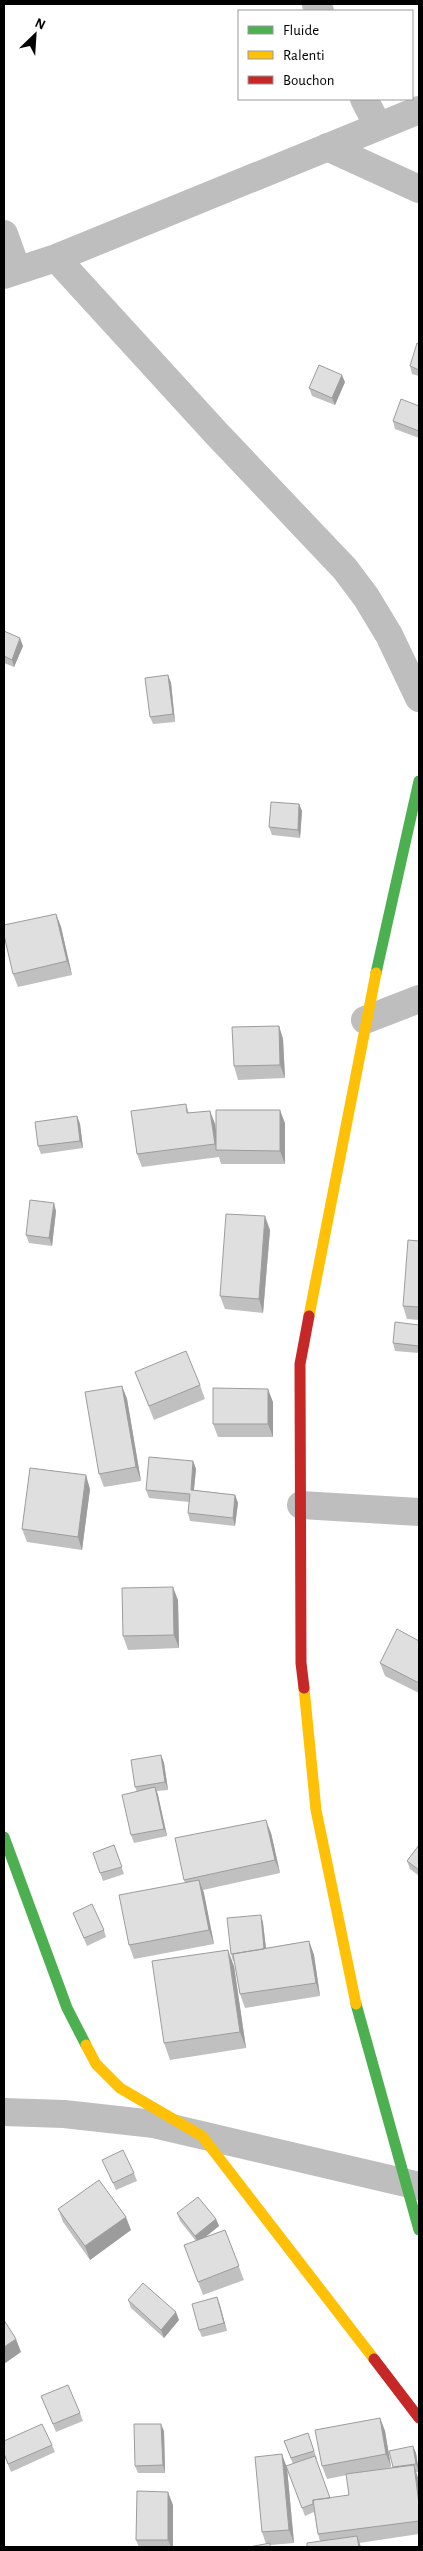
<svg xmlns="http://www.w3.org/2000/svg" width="423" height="2551" font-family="'Alegreya Sans',sans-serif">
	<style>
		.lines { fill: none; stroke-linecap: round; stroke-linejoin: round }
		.street { stroke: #bebebe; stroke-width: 28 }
		.fast { stroke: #4caf50; stroke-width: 11 }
		.slow { stroke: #ffc107; stroke-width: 11 }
		.jam { stroke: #c62828; stroke-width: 11 }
		.wall { fill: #c0c0c0 }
		.shaded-wall { fill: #9c9c9c }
		.building { fill: #dfdfdf; stroke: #9c9c9c }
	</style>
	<rect width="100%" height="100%" fill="#fff"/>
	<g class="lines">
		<path class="street" d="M316 4 320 11
			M364 99 378 126
			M327 147 419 189
			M4 234 17 270
			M56 258 216 433 345 569 366 597 389 635 419 698
			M4 275 56 258 419 110
			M365 1020 419 999
			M301 1505 419 1512
			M4 2112 64 2114 154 2124 419 2186"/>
		<path class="fast" d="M376 973 419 781
			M4 1837 67 2008 86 2045
			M356 2004 419 2230"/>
		<path class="slow" d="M309 1316 376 973
			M304 1688 316 1810 356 2004
			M86 2045 96 2064 120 2088 202 2136 374 2359"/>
		<path class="jam" d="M304 1688 301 1663 300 1364 309 1316
			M374 2359 419 2418"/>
	</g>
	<path class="wall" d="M419 344V376L412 374 410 366Z
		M345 382 335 405 312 396 309 388Z
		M419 406V438L395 429 393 421Z
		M4 631 23 646 14 667 4 663Z
		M168 675 171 683 175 722 153 724 150 717Z
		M299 804 302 811 300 838 272 835 269 827Z
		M56 914 61 927 72 975 18 987 13 974Z
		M279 1026 283 1039 285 1078 238 1080 234 1066Z
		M186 1104 189 1113 210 1111 215 1124 216 1132 285 1123V1164H221L219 1157 142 1167 137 1154Z
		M77 1116 80 1124 83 1148 41 1154 38 1146Z
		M56 1211 52 1246 29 1243 26 1235Z
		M270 1230 263 1313 225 1309 220 1296Z
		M419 1241V1320L407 1319 403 1306Z
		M419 1325V1353L395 1351 393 1343Z
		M135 1372 200 1385 205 1399 154 1420Z
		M122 1386 127 1399 141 1481 104 1487 99 1474Z
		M273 1402V1437H218L213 1424Z
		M193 1461 196 1469 194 1490 235 1495 238 1503 235 1526 190 1521 188 1513 189 1502 149 1498 146 1490Z
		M90 1489 82 1550 27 1542 22 1529Z
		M178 1600 179 1648 128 1650 123 1636Z
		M419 1641V1693L385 1676 380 1663Z
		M161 1755 164 1763 168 1790 157 1791 167 1836 134 1843 131 1835 137 1792 135 1787Z
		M271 1833 280 1873 203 1890 214 1944 134 1959 129 1945 185 1883 184 1880Z
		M114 1845 124 1874 103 1881 93 1853Z
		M419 1845V1876L410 1869 407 1861Z
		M73 1913 104 1930 106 1937 87 1946Z
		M261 1915 263 1923 266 1948 309 1941 314 1955 320 1996 245 2008 240 1994 235 1961H233L231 1954Z
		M234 1966 246 2048 170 2060 164 2043Z
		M102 2160 134 2173 137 2181 116 2190Z
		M58 2209 131 2230 90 2260 63 2222Z
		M177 2213 216 2219 219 2226 205 2237 225 2230 244 2280 203 2295 184 2245 196 2241 180 2221Z
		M217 2297 227 2331 202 2337 199 2330Z
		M128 2300 179 2320 164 2338 131 2308Z
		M41 2396 80 2413 83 2421 56 2432Z
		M380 2418 385 2431 391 2467 383 2469 393 2467 413 2446 416 2453 419 2472H416L418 2478 419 2484V2534L359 2543 361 2547H307L320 2541 318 2534 314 2512 305 2516 287 2468 294 2543 270 2545 266 2544 262 2532 286 2466 293 2464 284 2441 308 2433 317 2459H316L330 2498 349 2495 347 2475 327 2479 322 2466Z
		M164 2431 165 2473H138L135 2466Z
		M4 2441 52 2445 55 2452 11 2472 4 2455Z
		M173 2505V2547H139L136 2540Z"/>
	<path class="shaded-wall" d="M342 375 345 382 335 405 332 398Z
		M20 638 23 646 14 667 12 660Z
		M168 675 171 683 175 722 173 714Z
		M299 804 302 811 300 838 298 830Z
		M56 914 61 927 72 975 67 961Z
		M279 1026 283 1039 285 1078 280 1065Z
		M280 1110 285 1123V1164L280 1151Z
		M210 1111 215 1124 219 1150H217L215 1144Z
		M77 1116 80 1124 83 1148 80 1141Z
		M54 1203 56 1211 52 1246 49 1238Z
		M265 1216 270 1230 263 1313 259 1299Z
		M122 1386 127 1399 141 1481 136 1467Z
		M268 1389 273 1402V1437L268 1424Z
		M193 1461 196 1469 193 1498 191 1490Z
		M86 1475 90 1489 82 1550 78 1537Z
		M235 1495 238 1503 235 1526 233 1518Z
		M173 1587 178 1600 179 1648 174 1635Z
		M161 1755 164 1763 168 1790 165 1782Z
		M155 1787 158 1795 167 1836 164 1829Z
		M266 1820 271 1833 280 1873 275 1860Z
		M199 1880 204 1893 214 1944 209 1930Z
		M261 1915 263 1923 267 1958 264 1950Z
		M309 1941 314 1955 320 1996 316 1983Z
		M228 1950 234 1966 246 2048 240 2032Z
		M126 2217 131 2230 90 2260 85 2246Z
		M216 2219 219 2226 198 2243 195 2236Z
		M217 2297 220 2305 227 2331 224 2323Z
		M176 2312 179 2320 164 2338 161 2330Z
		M16 2339 21 2352 4 2364V2347Z
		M380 2418 385 2431 391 2467 386 2454Z
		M161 2424 164 2431 165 2473 163 2465Z
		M413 2446 416 2453 419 2472 416 2464Z
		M282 2454 287 2468 294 2543 289 2530Z
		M414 2465 418 2478 419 2484V2504Z
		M168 2492 173 2505V2547H171L168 2540Z
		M357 2536 361 2547H359Z"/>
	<path class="building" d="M417 343 419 344V370L410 366Z
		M319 365 342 375 332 398 309 388Z
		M401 399 419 406V431L393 421Z
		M4 631 20 638 12 660 4 656Z
		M168 675 173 714 150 717 145 678Z
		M271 802 299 804 298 830 269 827Z
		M56 914 67 961 13 974 4 935V925Z
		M279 1026 280 1065 234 1066 232 1027Z
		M186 1104 187 1113 210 1111 215 1144 137 1154 131 1111Z
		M216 1110H280V1151L216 1150Z
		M77 1116 80 1141 38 1146 35 1122Z
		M30 1200 54 1203 49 1238 26 1235Z
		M226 1214 265 1216 259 1299 220 1296Z
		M408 1240 419 1241V1307L403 1306Z
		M395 1322 419 1325V1346L393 1343Z
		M186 1351 200 1385 149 1406 135 1372Z
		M122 1386 136 1467 99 1474 85 1392Z
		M213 1388 268 1389V1424H213Z
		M149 1457 193 1461 191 1490 235 1495 233 1518 188 1513 190 1494 146 1490Z
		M30 1468 86 1475 78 1537 22 1529Z
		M173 1587 174 1635 123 1636 122 1588Z
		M397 1629 419 1641V1683L380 1663Z
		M161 1755 165 1782 135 1787 131 1760Z
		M155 1787 164 1829 131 1835 122 1795Z
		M266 1820 275 1860 184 1880 175 1838Z
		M114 1845 122 1867 100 1873 93 1853Z
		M419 1845V1870L407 1861Z
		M199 1880 209 1930 129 1945 119 1895Z
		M92 1904 104 1930 84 1938 73 1913Z
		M261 1915 264 1949 231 1954 227 1918Z
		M309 1941 316 1983 240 1994 233 1954Z
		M228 1950 240 2032 164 2043 152 1961Z
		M123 2150 134 2173 113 2183 102 2160Z
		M99 2180 126 2217 85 2246 58 2209Z
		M198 2197 216 2219 195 2236 177 2213Z
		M225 2230 239 2266 198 2282 184 2245Z
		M143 2283 176 2312 161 2330 128 2300Z
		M217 2297 224 2323 199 2330 192 2304Z
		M4 2320 16 2339 4 2347Z
		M68 2385 80 2413 53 2424 41 2396Z
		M380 2418 386 2454 322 2466 315 2430Z
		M42 2424 52 2445 8 2464 4 2453V2441Z
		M134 2424H161L163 2465 135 2466Z
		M308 2433 314 2451 291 2458 284 2441Z
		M413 2446 416 2464 393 2467 389 2451Z
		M282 2454 289 2530 262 2532 255 2457Z
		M315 2456 330 2498 313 2500V2504L302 2508 286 2466Z
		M414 2465 419 2504V2521L318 2534 313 2500 349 2495 346 2474Z
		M137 2491 168 2492V2540H136Z
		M357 2536 359 2547H307V2543Z
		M270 2543V2547H249Z"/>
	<rect width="423" height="2551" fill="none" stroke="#000000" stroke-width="10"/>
	<rect x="238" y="10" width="175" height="90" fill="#ffffff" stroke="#999999"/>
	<rect x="248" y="26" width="25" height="8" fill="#4caf50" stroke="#999999"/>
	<text x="283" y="35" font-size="15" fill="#000000">Fluide</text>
	<rect x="248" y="51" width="25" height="8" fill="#ffc107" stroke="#999999"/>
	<text x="283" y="60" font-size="15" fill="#000000">Ralenti</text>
	<rect x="248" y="76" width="25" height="8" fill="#c62828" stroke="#999999"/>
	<text x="283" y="85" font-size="15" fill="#000000">Bouchon</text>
	<g transform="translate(35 35) rotate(25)" stroke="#ffffff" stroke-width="4" paint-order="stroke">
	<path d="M0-4L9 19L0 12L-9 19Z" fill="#000000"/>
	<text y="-8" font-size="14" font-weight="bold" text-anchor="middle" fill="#000000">N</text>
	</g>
</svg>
